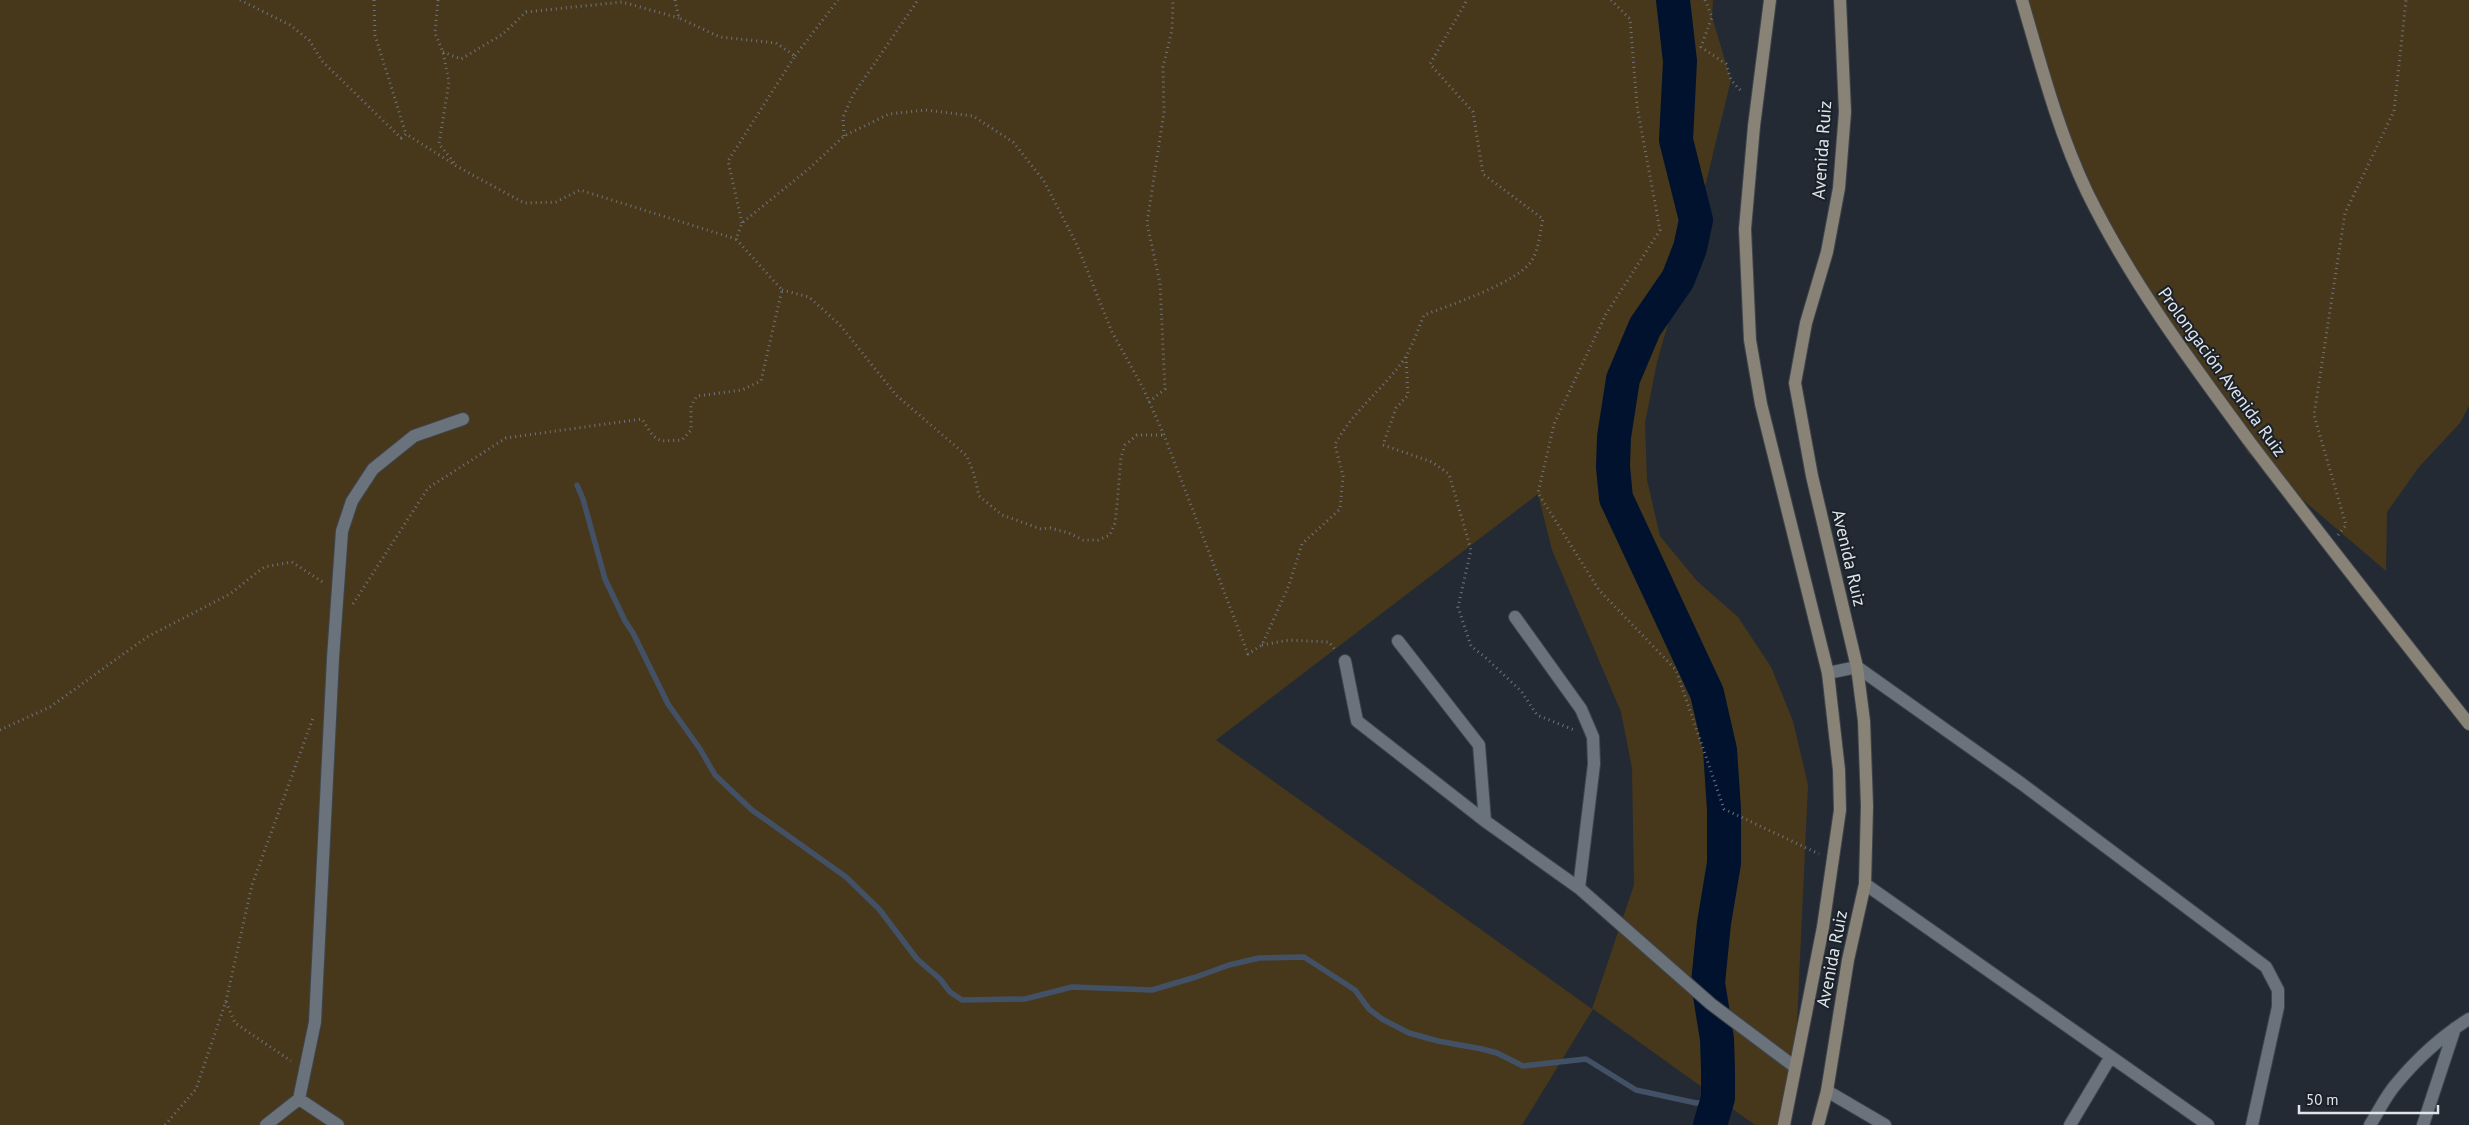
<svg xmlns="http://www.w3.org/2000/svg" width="2469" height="1125" font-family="'PT Sans',sans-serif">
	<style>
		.green { fill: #47381c; fill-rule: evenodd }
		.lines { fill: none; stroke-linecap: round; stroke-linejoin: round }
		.stream { stroke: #435166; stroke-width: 5.5 }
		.river { stroke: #00122d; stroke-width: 34 }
		.street-casing { stroke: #3f454c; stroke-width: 14 }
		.secondary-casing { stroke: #3f454c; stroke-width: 14 }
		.path { stroke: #6e747c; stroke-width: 3; stroke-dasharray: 1 4; stroke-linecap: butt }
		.street { stroke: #6a727c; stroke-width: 12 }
		.secondary { stroke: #898276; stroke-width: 12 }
		.labels { text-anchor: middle; stroke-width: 4; stroke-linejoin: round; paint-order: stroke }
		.street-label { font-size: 18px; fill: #e0e5eb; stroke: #1a2129 }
	</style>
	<rect width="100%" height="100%" fill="#232a33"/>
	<path class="green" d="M0 0H1713L1712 17 1731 80 1690 248 1657 362 1645 423 1647 480 1660 536 1697 581 1738 617 1771 667 1793 721 1808 785 1795 1067 1786 1125H1755L1593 1009 1522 1125H0ZM1538 494 1552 550 1621 712 1632 768 1634 885 1592 1009 1216 740Z
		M2024 0H2469V406L2460 423 2419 467 2387 512 2386 571 2248 453 2091 193 2058 112Z"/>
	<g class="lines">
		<path class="stream" d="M577 485 583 499 605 579 625 621 633 633 668 704 700 749 715 775 752 810 846 877 879 909 917 959 940 979 950 992 962 1000 1025 999 1072 987 1152 990 1196 977 1229 965 1259 958 1304 957 1355 990 1369 1009 1382 1019 1409 1033 1438 1041 1482 1049 1497 1053 1523 1066 1586 1059 1636 1090 1696 1103 1711 1102 1718 1098"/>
		<path class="river" d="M1673 0 1680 61 1676 140 1696 220 1690 248 1678 279 1645 327 1623 379 1614 437 1613 467 1616 498 1707 693 1720 750 1724 809V863L1714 923 1708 983 1717 1039 1718 1069V1098L1710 1125"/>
		<g class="street-casing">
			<path id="street" d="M1515 617 1581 709 1593 737 1594 764 1579 888
				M1398 641 1479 745 1485 821
				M1345 661 1357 721 1485 821 1579 888 1711 1004 1795 1067
				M1828 673 1857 667 2022 784 2266 967 2278 990V1007L2252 1125
				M1865 884 2208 1125
				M1827 1091 1885 1125
				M299 1099 315 1022 333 658 342 531 352 501 373 469 414 436 463 419
				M266 1125 299 1099 338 1125
				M2070 1125 2110 1058
				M2370 1125C2379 1111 2386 1095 2397 1083 2417 1059 2442 1036 2469 1019
				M2423 1125 2455 1028"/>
		</g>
		<g class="secondary-casing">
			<path id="secondary" d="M1770 0 1754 126 1745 229 1750 340 1761 404 1828 673 1839 770 1840 810 1823 927 1784 1125
				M2022 0C2041 65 2058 131 2087 192 2131 282 2190 361 2249 441 2321 536 2395 630 2469 724
				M1818 1125 1827 1091 1848 960 1865 884 1867 806 1864 721 1857 667 1812 476 1795 383 1806 323 1827 252 1839 188 1845 112 1840 0"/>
		</g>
		<path class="path" d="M240 0 290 25 309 40 322 61 401 138 406 134 458 167 524 203 556 202 580 190 736 239
			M374 0 375 35 406 134
			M438 0 435 33 443 52 449 82 439 144 456 165
			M675 0 679 18 720 37 776 43 795 56 728 161 742 223
			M1611 0 1630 19 1637 106 1660 230 1606 314 1554 424 1538 493 1599 590 1676 670 1724 809 1819 854
			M1705 0 1712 17 1701 47 1726 64 1731 80 1742 92
			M443 52 461 59 503 34 526 12 622 2 679 18
			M795 56 838 0
			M844 136 843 117 853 95 918 0
			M782 290 809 297 840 325 896 395 967 456 974 474 979 496 1002 515 1041 529 1050 528 1069 533 1083 540H1098L1110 535 1115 523 1117 505 1121 457 1125 445 1137 435H1164
			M1406 357 1408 395 1396 408 1383 445 1432 462 1449 474 1471 550 1458 607 1471 646 1486 658 1521 691 1537 715 1574 730
			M1149 402 1165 389 1160 283 1147 223 1164 112 1163 67 1172 30 1173 0
			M2338 535 2346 525 2314 415 2345 213 2394 111 2406 0
			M353 604 428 488 506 438 642 419 653 436 661 441 682 440 691 430V406L697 396 742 390 761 381 782 290 736 239 742 223 811 167 844 136 889 114 926 110 973 116 1013 142 1044 181 1077 245 1112 332 1143 388 1164 435 1248 654 1262 645 1289 585 1302 544 1340 509 1343 476 1335 445C1352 411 1384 389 1405 358 1413 345 1418 329 1424 315 1448 306 1520 282 1532 260 1539 249 1540 231 1543 219L1483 174 1473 112 1430 64 1467 0
			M1262 645 1289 640 1329 642 1336 651
			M0 730 50 707 147 637 230 594 264 567 292 562 324 583
			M226 1002 235 1023 291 1061
			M165 1125 196 1089 226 1001 252 885 313 718"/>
		<use href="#street" class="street"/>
		<use href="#secondary" class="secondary"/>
	</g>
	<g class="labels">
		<g class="street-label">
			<text transform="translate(1822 150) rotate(-86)" y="6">Avenida Ruiz</text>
			<text transform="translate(2222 372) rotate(54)" y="6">Prolongación Avenida Ruiz</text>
			<text transform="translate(1849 558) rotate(77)" y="6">Avenida Ruiz</text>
			<text transform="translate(1832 959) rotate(-79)" y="6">Avenida Ruiz</text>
		</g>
	</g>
	<path d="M2299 1105v8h139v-8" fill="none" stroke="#e0e5eb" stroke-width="2.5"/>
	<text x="2306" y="1105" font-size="15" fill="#e0e5eb" stroke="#1a2129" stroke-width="4" paint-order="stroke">50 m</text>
</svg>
